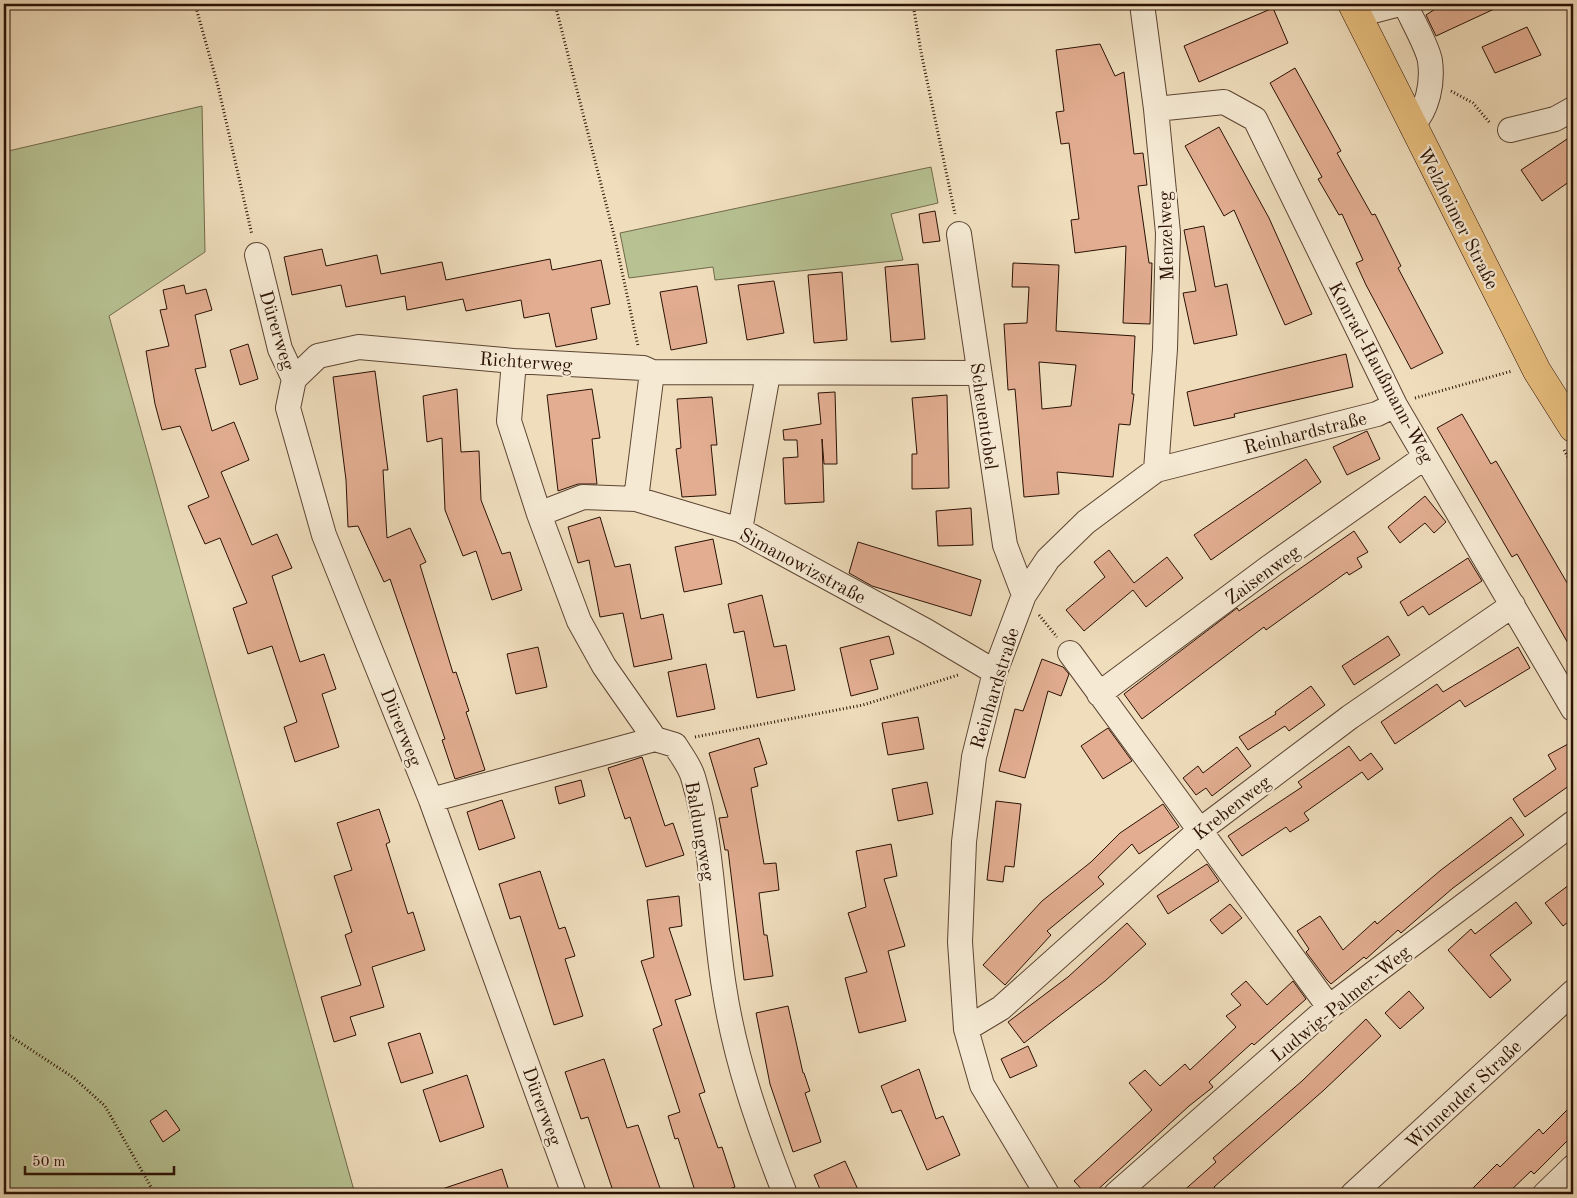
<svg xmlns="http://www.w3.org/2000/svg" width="1577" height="1198" font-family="'Old Standard TT',serif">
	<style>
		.green { fill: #b7c192; stroke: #71694b }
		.building { fill: #e2ad91; stroke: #2b1104; fill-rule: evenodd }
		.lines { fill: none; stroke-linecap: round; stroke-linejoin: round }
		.minor-casing { stroke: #5c4432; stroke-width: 26 }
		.major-casing { stroke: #2b1104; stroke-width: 29 }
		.path { stroke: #2b1104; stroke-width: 3; stroke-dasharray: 1 2.5; stroke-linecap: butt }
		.minor { stroke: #f5e9d3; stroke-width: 24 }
		.major { stroke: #e8be7e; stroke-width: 28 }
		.labels { text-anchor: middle; stroke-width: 4.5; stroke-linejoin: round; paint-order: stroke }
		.street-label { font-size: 19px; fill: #2b1104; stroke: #f5e9d3 }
	</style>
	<rect width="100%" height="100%" fill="#efddbc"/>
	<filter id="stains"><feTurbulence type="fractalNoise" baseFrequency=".004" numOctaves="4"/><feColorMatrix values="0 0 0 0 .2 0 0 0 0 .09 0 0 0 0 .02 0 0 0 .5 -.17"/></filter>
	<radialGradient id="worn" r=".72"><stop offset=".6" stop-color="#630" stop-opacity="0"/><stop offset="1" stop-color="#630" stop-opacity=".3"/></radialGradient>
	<path class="green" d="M202 106 205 252 109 316 355 1194H4V152Z
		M931 167 938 203 891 214 903 260 715 280 713 267 629 278 620 233Z"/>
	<path class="building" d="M1443 4H1505L1436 36 1426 15Z
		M1273 8 1288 43 1199 82 1184 46Z
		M1527 27 1541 55 1495 73 1482 47Z
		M1100 44 1115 76 1124 72 1134 154 1143 153 1147 185 1138 186 1149 263H1152L1150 324 1123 323 1126 246 1075 253 1071 220 1079 219 1069 143 1061 144 1056 112 1064 111 1056 50Z
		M1295 68 1341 151 1337 153 1372 215 1375 214 1401 266 1398 268 1443 353 1411 369 1366 285 1356 263 1363 260 1342 214 1339 215 1318 179 1322 177 1270 83Z
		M1219 127 1269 218 1312 314 1285 325 1234 210 1224 216 1185 146Z
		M1573 135V179L1542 201 1521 170Z
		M935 211 940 241 923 243 919 214Z
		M1204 226 1215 287 1227 284 1237 335 1194 344 1183 293 1196 291 1184 230Z
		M322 249 326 266 377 255 381 274 442 262 446 280 550 259 552 270 601 260 610 304 591 308 597 339 556 347 549 313 524 318 521 300 466 311 463 299 407 310 405 296 346 307 341 285 292 295 284 257Z
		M1013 263 1059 265 1056 331 1135 336 1132 394H1134L1130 425 1119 424 1113 477 1057 472 1059 494 1024 497 1015 389 1008 390 1004 324 1027 323 1029 287H1012ZM1039 362 1076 365 1071 406 1042 409Z
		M918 264 925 339 891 342 885 267Z
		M842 272 847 340 814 343 808 275Z
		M774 281 784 333 747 340 738 285Z
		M184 285 186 294 206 289 212 310 195 315 206 367 195 369 212 431 234 422 249 460 221 472 252 545 277 534 292 568 272 576 300 662 324 654 336 689 322 694 339 747 295 762 284 727 297 722 272 646 248 654 233 608 247 603 220 538 205 544 188 506 209 497 180 426 162 430 155 404 146 351 169 346 160 310 167 309 163 290Z
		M697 286 707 343 671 350 660 292Z
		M248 344 258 379 240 385 230 350Z
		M1346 354 1353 387 1234 414 1235 417 1194 426 1187 392Z
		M375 371 388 470H383L387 538 410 528 426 562 420 565 453 673 456 672 469 711 466 712 485 770 455 779 442 740 445 739 390 579 384 582 358 526 348 527 346 480 333 377Z
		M457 389 461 452 479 451 481 500 502 554 510 552 522 590 492 600 476 551 463 556 445 510 442 438 427 442 423 396Z
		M592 389 600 438 592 439 597 484H578L558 491 547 395Z
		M835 392 837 464H824L822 439 824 502 785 504 783 458 798 457 797 440H784L783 430 821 424 818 393Z
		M947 395 949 488 912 489V454H917L912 398Z
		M712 397 717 445H711L716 495 682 497 676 449 681 448 677 399Z
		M1462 414 1491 464 1496 461 1573 593V652L1517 554 1512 557 1437 428Z
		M1367 431 1380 459 1347 475 1333 447Z
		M1306 459 1321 482 1211 560 1194 535Z
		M1425 496 1446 522 1434 533 1425 523 1400 543 1388 527Z
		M971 508 973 545 938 546 936 511Z
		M600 517 615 567 630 564 641 619 663 614 672 659 634 667 623 613 600 617 589 560 578 563 568 527Z
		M1354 531 1368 552 1357 558 1362 567 1349 575 1347 572 1266 630 1264 627 1142 719 1124 694 1237 608 1239 611Z
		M713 539 722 584 684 592 675 547Z
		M858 542 981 580 971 616 872 586 849 573Z
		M1109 550 1134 583 1167 557 1183 578 1146 607 1133 590 1084 631 1066 610 1105 577 1094 562Z
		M1468 558 1482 581 1429 615 1423 606 1408 616 1400 602Z
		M762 595 774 647 786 645 795 690 757 698 744 631 734 633 728 604Z
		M889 636 894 654 870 660 878 689 851 696 840 648Z
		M1388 636 1400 655 1354 685 1342 666Z
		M538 647 547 687 516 694 507 654Z
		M1518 647 1530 668 1465 707 1460 700 1395 744 1381 722 1437 684 1443 692Z
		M1042 659 1063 667 1069 674 1061 696 1048 691 1025 778 999 771 1015 709 1023 711Z
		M706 664 715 709 677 717 668 672Z
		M1311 686 1325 705 1289 731 1285 726 1248 750 1239 737 1276 714 1275 712Z
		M918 717 924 749 888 755 882 723Z
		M1108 728 1132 761 1103 779 1081 746Z
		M759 738 767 764 754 768 758 786 751 788 764 864 776 863 779 890 759 893 764 935H767L773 976 744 980 728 850H725L719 818 728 817 709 753Z
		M1568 744 1573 753V783L1525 817 1513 799 1556 769 1548 755Z
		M1349 746 1360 761 1371 753 1383 769 1368 780 1362 772 1304 813 1309 820 1290 832 1286 827 1242 856 1228 836 1302 787 1298 782Z
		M1237 747 1251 766 1212 796 1206 788 1196 795 1183 778 1198 766 1203 773Z
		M642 757 665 826 673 823 684 855 646 867 630 817 625 819 608 768Z
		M581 780 585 796 559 804 555 787Z
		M927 782 933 814 898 821 892 789Z
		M502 800 515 838 479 850 467 812Z
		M996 801 1021 804 1014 867 1005 866 1003 882 987 880Z
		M1163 804 1179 827 1139 854 1132 844 1098 877 1104 884 1047 931 1051 935 1005 985 983 965 1042 901 1091 862 1120 833Z
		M379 809 390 842 386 844 408 914 413 912 425 950 372 967 384 1007 350 1017 356 1035 334 1042 321 997 361 985 345 935 352 932 334 876 352 870 337 823Z
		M1511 817 1524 835 1453 888 1401 933 1398 930 1366 959 1364 957 1331 984 1327 980 1306 952 1309 949 1297 931 1320 916 1343 950 1375 921 1377 924 1441 870Z
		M891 844 897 876 884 879 905 946 888 951 906 1021 859 1033 845 978 867 972 848 913 866 907 856 851Z
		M1207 864 1219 881 1168 914 1157 896Z
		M540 871 559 929 565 927 575 956 565 959 583 1016 554 1025 520 916 510 919 499 884Z
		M1573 882V918L1563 926 1545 903Z
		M679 896 682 926 669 928 691 995 675 1000 705 1092 699 1094 718 1148 722 1147 735 1187 714 1194H696L678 1138 675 1139 668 1116 680 1112 653 1029 662 1025 641 961 654 957 647 900Z
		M1516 902 1532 923 1490 955 1511 980 1490 998 1448 950 1471 929 1475 934Z
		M1230 904 1242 918 1222 934 1210 920Z
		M1127 923 1146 944 1105 981 1024 1043 1008 1022 1068 977Z
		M1246 981 1267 1005 1293 981 1306 999 1254 1045 1252 1043 1209 1082 1213 1087 1189 1106 1093 1194H1086L1074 1181 1152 1110 1129 1083 1145 1070 1160 1086 1185 1064 1190 1070 1236 1027 1226 1016 1241 1005 1231 994Z
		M1409 991 1424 1008 1400 1029 1385 1013Z
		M788 1006 803 1073H804L810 1091 805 1093 821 1142 793 1152 770 1084 756 1013Z
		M1366 1019 1381 1036 1324 1090 1214 1187 1220 1194H1180L1216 1162 1213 1158 1302 1081Z
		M420 1033 433 1073 401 1083 388 1043Z
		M1028 1046 1037 1066 1010 1078 1001 1059Z
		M604 1059 627 1128 638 1125 662 1194H614L588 1117 581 1119 565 1072Z
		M919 1069 936 1119 943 1116 960 1155 927 1170 901 1110 892 1113 881 1086Z
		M467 1075 484 1127 440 1142 423 1090Z
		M1573 1104V1135L1534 1174 1531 1171 1507 1194H1467L1497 1164 1500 1167 1539 1129 1543 1134Z
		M166 1110 180 1130 163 1142 150 1121Z
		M845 1161 860 1194H822L814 1175Z
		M502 1169 510 1194H436V1191Z"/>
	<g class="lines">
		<g class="minor-casing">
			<path id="minor" d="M1142 4 1156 109 1168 233 1165 349 1156 470
				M1405 4C1411 18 1428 47 1430 61 1433 83 1428 109 1412 126
				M1358 15 1400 4
				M1156 109 1224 102 1255 119 1395 405 1573 709
				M1510 130 1555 119 1573 109
				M959 234 1005 545 1024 595
				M257 255 280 349 294 379 288 408 324 535 431 800 574 1194
				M514 361 509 421 539 514 579 621 604 666 655 739 675 745C681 755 690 766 693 777 713 844 713 919 724 987 735 1060 759 1127 785 1194
				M294 379 318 356 359 347 514 361 643 368 652 372 979 373
				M636 499 652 372
				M539 514 583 497 636 499 740 530 926 631 995 672
				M740 530 768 374
				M1070 653 1329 1007
				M1099 694 1271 566 1425 457
				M431 800 655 739
				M966 1029 1001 1008 1199 831 1350 717 1513 605
				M1047 1194 982 1085 966 1029 960 942 964 842 974 757 995 672 1024 595 1048 559 1086 522 1156 470 1377 414 1395 405
				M1116 1194 1329 1007 1573 823
				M1353 1194 1573 992
				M1545 1194 1573 1167"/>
		</g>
		<g class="major-casing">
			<path id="major" d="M1352 4 1537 371 1573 428"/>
		</g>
		<path class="path" d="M195 4 218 86 252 235
			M555 4 615 239 638 346
			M913 4 921 52 955 214
			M1451 91 1473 103 1490 123
			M1415 398 1512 371
			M1564 450 1573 466
			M1039 615 1057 637
			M695 737 863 705 958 675
			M4 1032 74 1078 105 1106 155 1194"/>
		<use href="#minor" class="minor"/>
		<use href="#major" class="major"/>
	</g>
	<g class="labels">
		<g class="street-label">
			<text transform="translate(1459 218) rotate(63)" y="7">Welzheimer Straße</text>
			<text transform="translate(1165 236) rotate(-92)" y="7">Menzelweg</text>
			<text transform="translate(278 330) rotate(73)" y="7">Dürerweg</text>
			<text transform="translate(526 361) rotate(4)" y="7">Richterweg</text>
			<text transform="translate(1382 372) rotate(62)" y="7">Konrad-Haußmann-Weg</text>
			<text transform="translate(985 416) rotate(82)" y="7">Scheuentobel</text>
			<text transform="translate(1305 432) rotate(-14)" y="7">Reinhardstraße</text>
			<text transform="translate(803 565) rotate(28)" y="7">Simanowizstraße</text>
			<text transform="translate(1262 574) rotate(-36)" y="7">Zaisenweg</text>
			<text transform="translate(994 688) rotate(-73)" y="7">Reinhardstraße</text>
			<text transform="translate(402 727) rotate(68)" y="7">Dürerweg</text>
			<text transform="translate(1231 807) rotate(-38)" y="7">Krebenweg</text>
			<text transform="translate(701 831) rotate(80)" y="7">Baldungweg</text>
			<text transform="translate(1340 1003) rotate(-39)" y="7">Ludwig-Palmer-Weg</text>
			<text transform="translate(1463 1094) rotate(-43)" y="7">Winnender Straße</text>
			<text transform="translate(543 1106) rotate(70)" y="7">Dürerweg</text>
		</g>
	</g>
	<rect width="1577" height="1198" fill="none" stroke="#efddbc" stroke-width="20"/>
	<rect x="5" y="5" width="1567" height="1188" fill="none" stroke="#2b1104" stroke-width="2.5"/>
	<rect x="10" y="10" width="1557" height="1178" fill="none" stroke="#2b1104"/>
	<path d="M25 1166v8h149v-8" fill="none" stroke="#2b1104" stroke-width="2.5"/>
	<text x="32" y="1166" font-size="15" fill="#2b1104" stroke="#f5e9d3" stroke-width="4" paint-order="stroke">50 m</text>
	<rect width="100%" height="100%" filter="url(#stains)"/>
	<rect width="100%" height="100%" fill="url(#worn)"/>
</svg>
